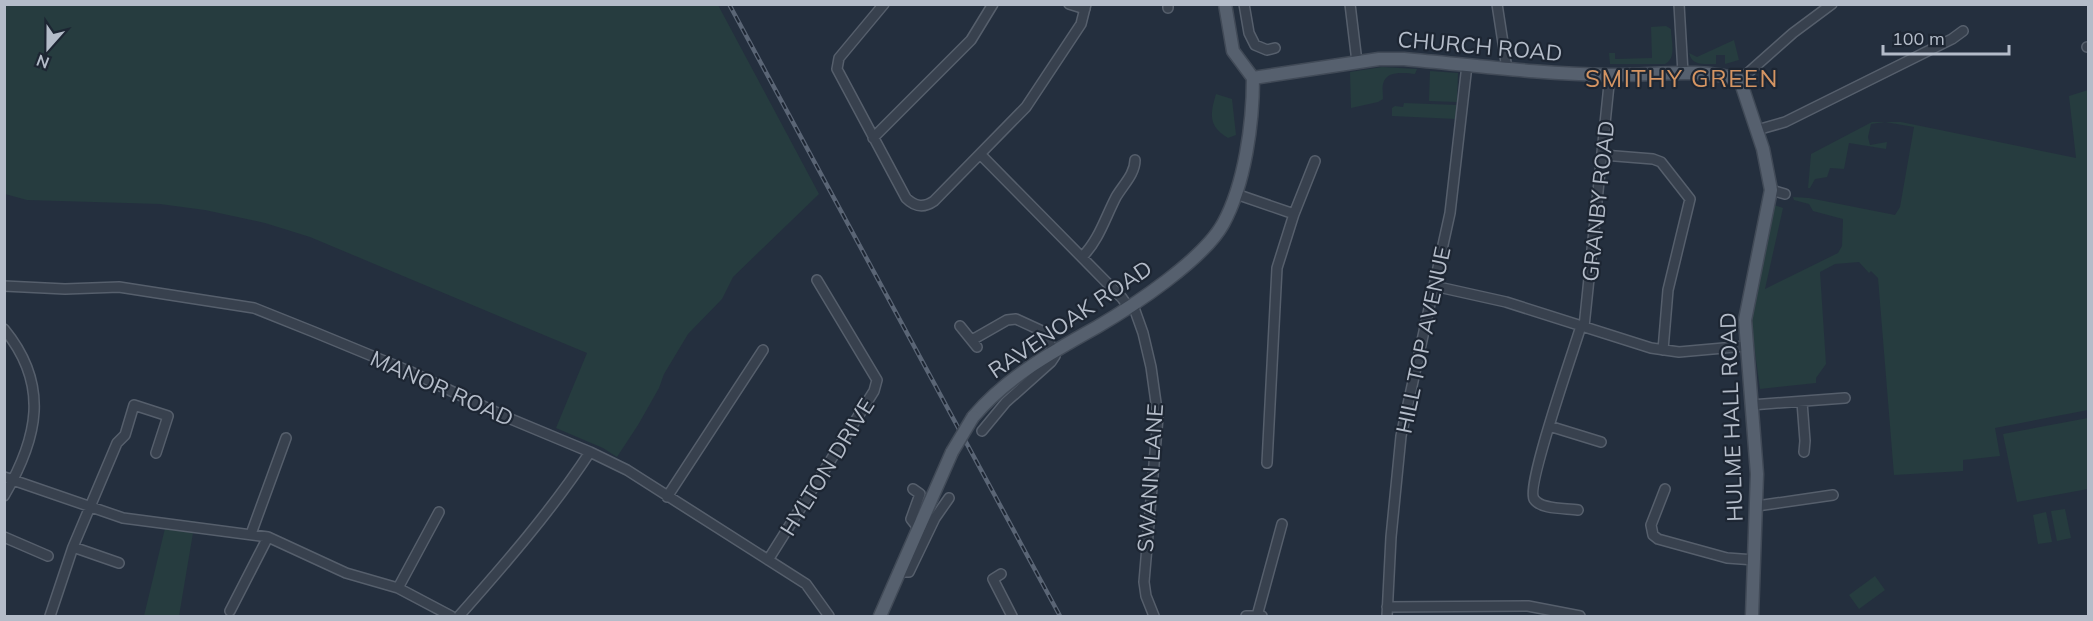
<svg xmlns="http://www.w3.org/2000/svg" width="2093" height="621" font-family="Mulish,sans-serif">
	<style>
		.green { fill: #263c3f }
		.lines { fill: none; stroke-linecap: round; stroke-linejoin: round }
		.minor-casing { stroke: #565f6c; stroke-width: 12 }
		.major-casing { stroke: #414a57; stroke-width: 15 }
		.minor { stroke: #38414e; stroke-width: 9 }
		.major { stroke: #56606e; stroke-width: 12 }
		.rail-casing { stroke: #5a6575; stroke-width: 4.5 }
		.rail { stroke: #1d2633; stroke-width: 2; stroke-dasharray: 7; stroke-linecap: butt }
		.major-bridge-casing { stroke: #414a57; stroke-width: 15; stroke-linecap: butt }
		.major-bridge { stroke: #56606e; stroke-width: 12 }
		.labels { text-anchor: middle; stroke-width: 4.5; stroke-linejoin: round; paint-order: stroke }
		.street-label { font-size: 22px; fill: #b4bcc9; stroke: #1d2633 }
		.neighbourhood-label { font-size: 24px; letter-spacing: 1.5px; fill: #d59563; stroke: #1d2633 }
	</style>
	<rect width="100%" height="100%" fill="#242f3e"/>
	<path class="green" d="M4 5H718L819 194 733 277 722 299 688 334 664 374 659 388 638 425 617 457 603 448 556 428 587 353 310 237 265 223 205 210 160 204 27 200 5 194Z
		M1666 26 1671 29C1671 41 1677 58 1665 64H1610L1609 53H1615V59L1652 58 1651 27Z
		M1734 40 1739 60 1725 64V55H1716V64C1704 64 1692 66 1689 53L1697 57Z
		M1382 67 1417 69 1415 74C1405 73 1386 70 1383 84 1382 88 1383 94 1383 99L1378 102 1351 108 1350 72Z
		M1430 71 1458 73 1457 102 1429 101Z
		M2088 90V410L1995 428 2000 456 1963 460V471L1894 475 1878 278 1871 271 1869 273 1859 262 1835 264 1820 272 1826 364 1816 378V383L1760 389 1751 323 1760 266 1774 205 1783 208 1765 289 1838 253 1842 246 1843 219 1813 211 1809 204 1794 200 1793 197 1809 198 1895 215 1900 207 1914 127 1885 122 1871 124 1868 137 1870 145 1887 142 1886 149 1849 143 1844 169 1830 168 1827 177 1815 179 1810 188H1808L1811 154 1872 122H1901L2076 158 2069 96Z
		M1216 94 1232 99 1236 135 1228 138C1208 126 1210 114 1216 94Z
		M1404 103 1457 105 1456 119 1392 116V108L1395 106 1403 107Z
		M2088 418V489L2017 502 2003 434Z
		M2065 509 2071 538 2057 541 2051 511Z
		M2046 512 2052 542 2038 544 2033 515Z
		M167 520 195 521 179 616H144Z
		M1875 576 1885 590 1859 609 1849 595Z"/>
	<g class="lines">
		<g class="minor-casing">
			<path id="minor" d="M884 4 839 58 837 69 906 198C915 207 924 208 934 201L1026 107 1081 24 1086 4
				M1069 4 1085 9
				M1244 4 1249 33 1255 45 1267 50 1275 48
				M1350 4 1357 62
				M1497 4 1507 69
				M1679 4 1683 73
				M1168 8V4
				M2087 47H2088
				M1740 80 1793 33 1832 4
				M1757 130 1785 122 1952 39 1963 31
				M873 138 971 40 993 4
				M980 154 1122 298 1129 308
				M1603 155 1653 159 1661 162 1690 199 1668 290 1663 350
				M1771 190 1785 194
				M1236 194 1294 214 1277 268 1267 463
				M1294 214 1315 161
				M1082 257C1099 240 1105 218 1116 197 1123 185 1135 174 1135 160
				M4 286 65 289 119 287 254 308 314 332 411 372 506 417 590 452 627 470 806 584 829 616
				M1434 286 1506 302 1651 348 1679 352 1746 346
				M1133 305 1143 333 1151 367 1158 417 1144 582 1146 596 1154 616
				M960 326 977 347
				M1584 327 1610 75
				M4 329C50 385 38 438 4 496
				M972 340 1007 320 1016 319 1040 330 1047 337 1055 356 1051 362 1006 402 982 431
				M1802 402 1805 441 1804 452
				M1751 405 1845 398
				M1549 426 1601 442
				M4 477 123 518 268 537 346 573 398 588 451 616
				M913 489 920 494 911 519 918 528
				M1665 489 1651 525 1653 535 1658 539 1727 558 1755 560
				M667 497 763 350
				M1757 506 1833 495
				M1578 510C1566 508 1541 510 1534 499 1526 486 1574 349 1581 326
				M251 534 286 438
				M4 537 48 556
				M73 547 119 563
				M768 560 874 391 877 380 817 280
				M898 572H909L935 518 949 498
				M1001 574 993 579 1012 616
				M398 588 439 512
				M1387 607 1528 606 1580 616
				M230 611 268 537
				M50 616 73 547 117 443 125 435 134 405 168 416 156 453
				M459 616C505 564 552 510 590 452
				M1246 616H1262
				M1257 616 1282 524
				M1387 616 1391 537 1401 436 1450 213 1467 65"/>
		</g>
		<g class="major-casing">
			<path id="major" d="M1225 4 1233 51 1253 78
				M1253 78 1379 59H1404C1472 65 1540 74 1609 75 1652 76 1698 67 1740 80L1763 149 1771 190 1745 320 1757 474 1752 616
				M973 417C1007 377 1052 352 1097 327 1133 306 1203 260 1223 224 1245 184 1253 123 1253 78
				M880 616 952 452"/>
		</g>
		<use href="#minor" class="minor"/>
		<use href="#major" class="major"/>
		<g class="rail-casing">
			<path id="rail" d="M729 4 1060 616"/>
		</g>
		<use href="#rail" class="rail"/>
		<g class="major-bridge-casing">
			<path id="major-bridge" d="M952 452 973 417"/>
		</g>
		<use href="#major-bridge" class="major-bridge"/>
	</g>
	<g class="labels">
		<g class="street-label">
			<text transform="translate(1480 46) rotate(5)" y="8">CHURCH ROAD</text>
			<text transform="translate(1598 201) rotate(-84)" y="8">GRANBY ROAD</text>
			<text transform="translate(1070 319) rotate(-34)" y="8">RAVENOAK ROAD</text>
			<text transform="translate(1423 340) rotate(-78)" y="8">HILL TOP AVENUE</text>
			<text transform="translate(442 388) rotate(24)" y="8">MANOR ROAD</text>
			<text transform="translate(1731 417) rotate(-92)" y="8">HULME HALL ROAD</text>
			<text transform="translate(827 467) rotate(-58)" y="8">HYLTON DRIVE</text>
			<text transform="translate(1150 478) rotate(-86)" y="8">SWANN LANE</text>
		</g>
		<g class="neighbourhood-label">
			<text x="1682" y="87">SMITHY GREEN</text>
		</g>
	</g>
	<rect width="2093" height="621" fill="none" stroke="#b4bcc9" stroke-width="12"/>
	<g transform="translate(48 48) rotate(201)" stroke="#1d2633" stroke-width="4.5" paint-order="stroke">
	<path d="M0-4.5L10 22L0 15L-10 22Z" fill="#b4bcc9"/>
	<text y="-9" font-size="16" font-weight="bold" text-anchor="middle" fill="#b4bcc9">N</text>
	</g>
	<path d="M1883 45v9h126v-9" fill="none" stroke="#b4bcc9" stroke-width="3"/>
	<text x="1892" y="45" font-size="18" fill="#b4bcc9" stroke="#1d2633" stroke-width="4.5" paint-order="stroke">100 m</text>
</svg>
